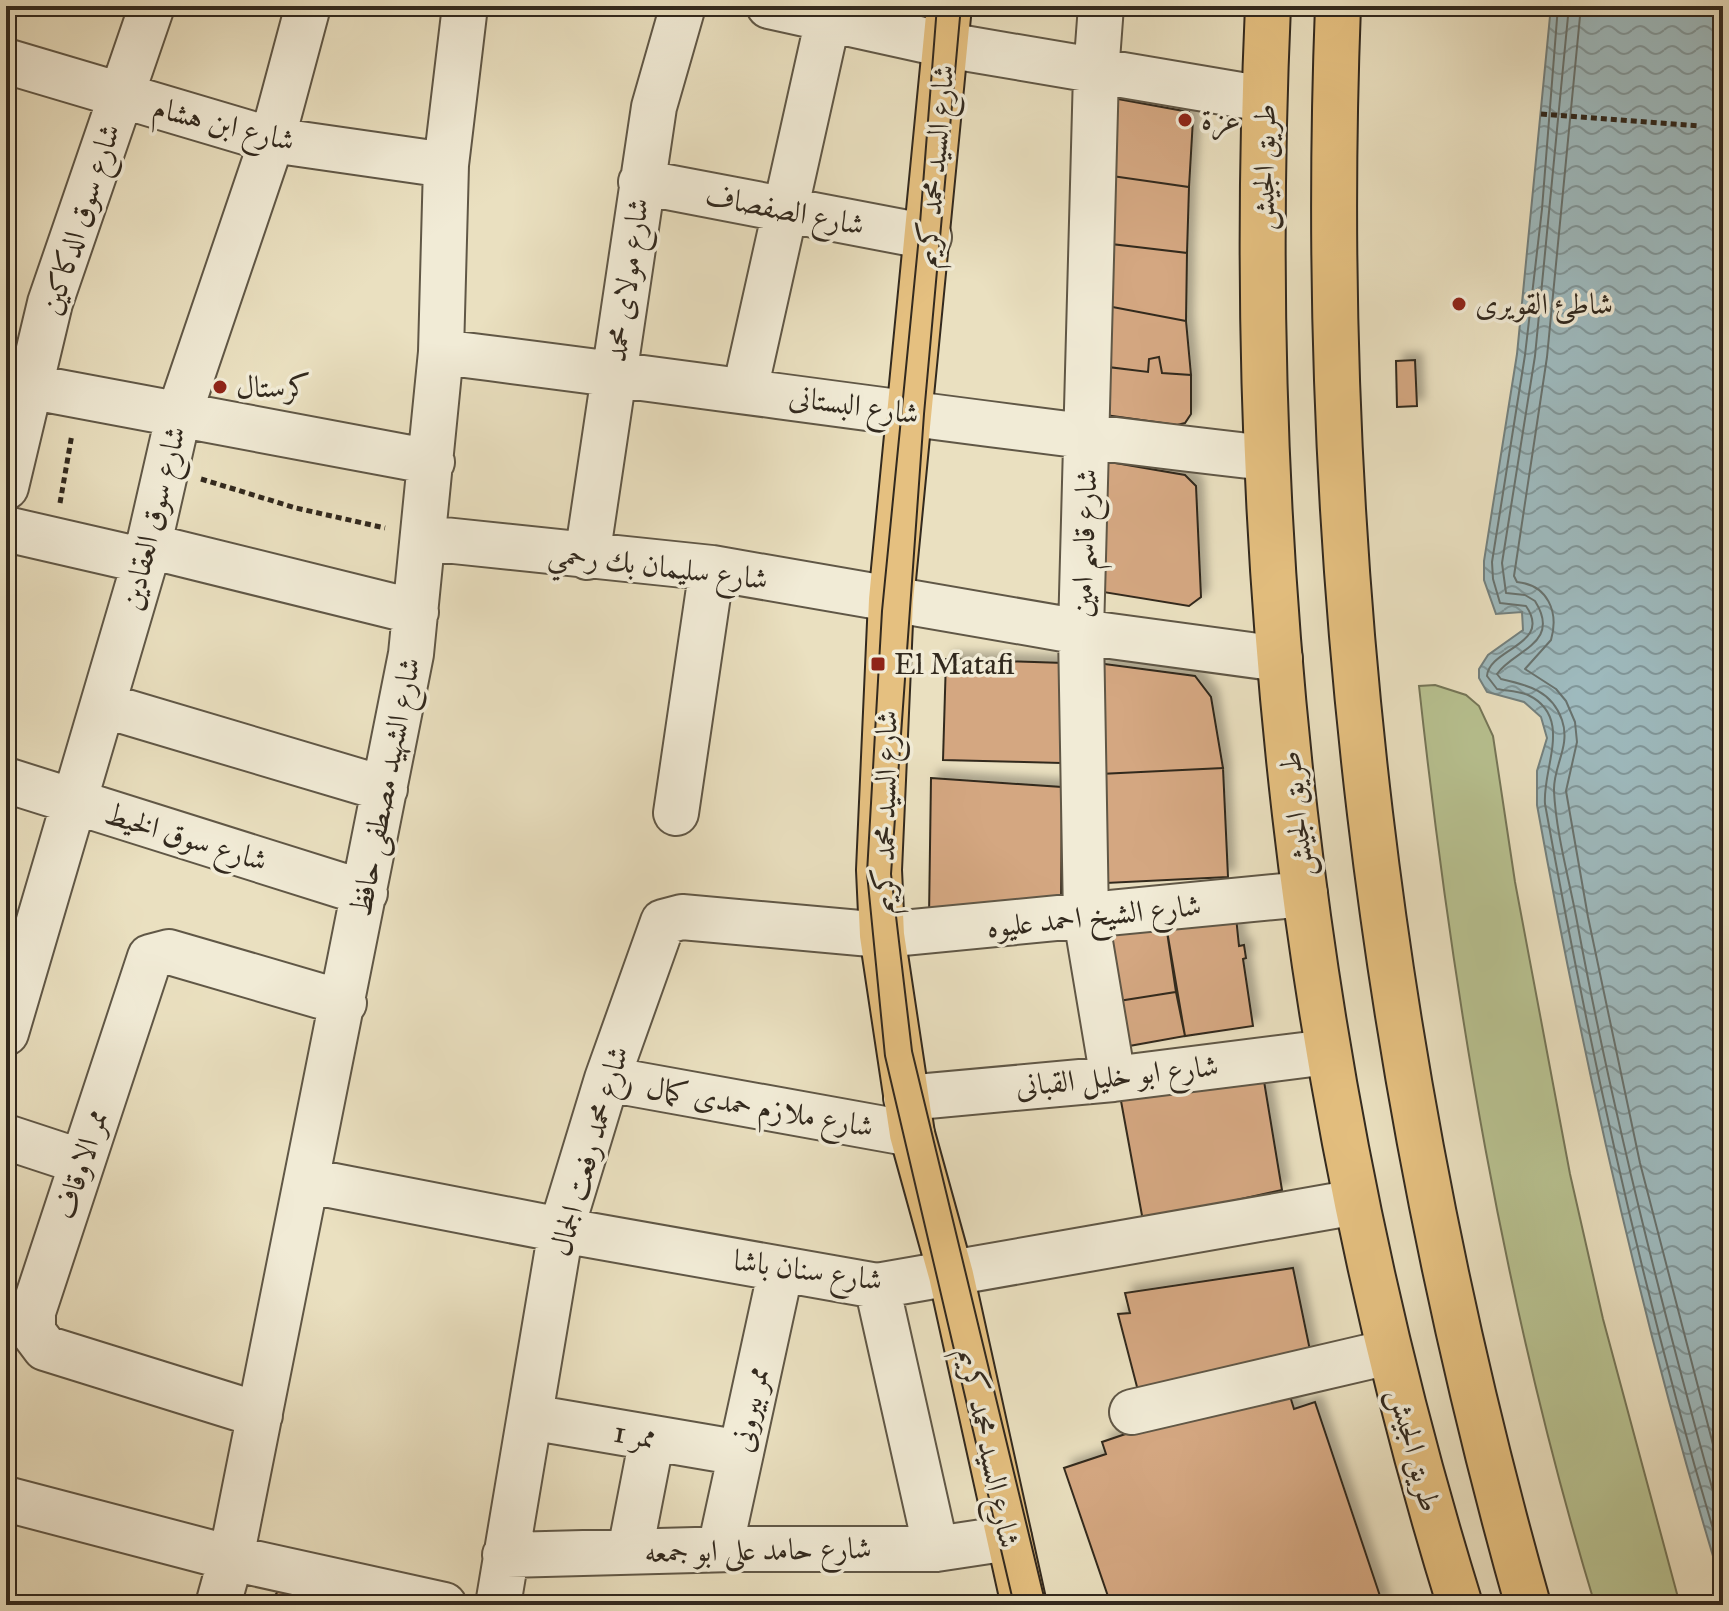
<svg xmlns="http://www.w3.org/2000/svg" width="1729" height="1611" font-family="'IM FELL Great Primer',Amiri,serif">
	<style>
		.pitch { fill: #b8c291; stroke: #757658; stroke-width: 2 }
		.water { fill: url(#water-waves); stroke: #73807e; stroke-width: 2 }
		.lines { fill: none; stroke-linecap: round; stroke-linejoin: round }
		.shore { stroke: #68726e; stroke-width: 2 }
		.building { fill: #d4a781; stroke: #32291e; stroke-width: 2; filter: url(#shadow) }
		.minor-casing { stroke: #605746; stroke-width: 48 }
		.major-casing { stroke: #32291e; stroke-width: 48 }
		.highway-casing { stroke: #32291e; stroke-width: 48 }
		.path { stroke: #32291e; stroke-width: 5; stroke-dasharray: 6 4; stroke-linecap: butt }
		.minor { stroke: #f1ebd6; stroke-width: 44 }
		.major { stroke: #e5c080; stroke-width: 44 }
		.highway { stroke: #e5c080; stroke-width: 44 }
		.tram { stroke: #32291e; stroke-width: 2 }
		.poi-dot { fill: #8f2418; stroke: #f1ebd6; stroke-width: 3 }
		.labels { text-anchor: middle; stroke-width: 7; stroke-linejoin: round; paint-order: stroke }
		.poi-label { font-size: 30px; fill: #32291e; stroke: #f1ebd6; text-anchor: start }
		.street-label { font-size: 30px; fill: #32291e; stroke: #f1ebd6 }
	</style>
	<defs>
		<pattern id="water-waves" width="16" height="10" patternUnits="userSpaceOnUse" patternTransform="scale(2)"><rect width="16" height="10" fill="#9ebabe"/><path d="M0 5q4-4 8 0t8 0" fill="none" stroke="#81979a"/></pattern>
		<filter id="shadow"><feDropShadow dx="7" dy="-7" stdDeviation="4" flood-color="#0004"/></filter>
	</defs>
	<rect width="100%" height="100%" fill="#eae0c0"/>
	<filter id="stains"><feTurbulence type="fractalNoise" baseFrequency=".0025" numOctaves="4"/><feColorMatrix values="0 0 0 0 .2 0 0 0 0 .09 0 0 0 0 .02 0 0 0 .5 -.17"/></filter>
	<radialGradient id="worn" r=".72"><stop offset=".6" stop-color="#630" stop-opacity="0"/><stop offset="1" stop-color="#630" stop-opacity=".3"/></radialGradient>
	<path class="pitch" d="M1435 685 1466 695 1479 706 1493 736 1515 882 1570 1174 1603 1319 1680 1605H1595C1504 1306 1453 997 1419 686Z"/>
	<path class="water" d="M1551 6H1723V1589C1644 1332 1585 1070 1537 805V771L1547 738 1541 717 1524 702 1487 692 1479 678V669L1488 655 1523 630 1522 612 1496 614 1484 580V561L1517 354Z"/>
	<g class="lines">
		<path class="shore" d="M1558 6 1542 209 1525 355 1492 562 1493 579 1500 603 1526 606C1553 645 1489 648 1487 676L1497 689C1507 691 1518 691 1528 695 1574 717 1542 768 1545 804 1591 1059 1647 1314 1723 1562
			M1569 6 1535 356 1502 563 1506 593 1525 595 1535 601C1562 644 1513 650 1497 674L1501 679C1528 685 1552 691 1562 720 1571 746 1553 766 1554 791 1556 832 1568 875 1576 916 1614 1122 1666 1325 1723 1527
			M1581 6 1547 357 1514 576 1517 582C1548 585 1559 612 1551 640L1525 669 1556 689 1566 701 1575 722 1577 742 1566 791 1588 917 1640 1163 1723 1483"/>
	</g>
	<path class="building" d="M1107 97 1189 112 1193 119 1189 187 1105 175Z
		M1105 175 1189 187 1187 253 1103 243Z
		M1103 243 1187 253 1186 321 1102 305Z
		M1102 305 1186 321 1191 375 1162 373 1159 357 1149 359 1148 372 1100 366Z
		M1159 357 1162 373 1191 375V414L1185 423 1177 425 1098 414 1100 366 1148 372 1149 359Z
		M1415 360 1417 406 1397 407 1396 361Z
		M1098 460 1185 475 1196 486 1201 597 1189 606 1097 591Z
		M946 659 1064 663 1061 763 943 760Z
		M1097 663 1195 676 1211 697 1223 768 1100 774Z
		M1223 768 1228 877 1106 883 1100 774Z
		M931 778 1062 787 1061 907 929 917Z
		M1236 917 1239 946 1244 945 1246 958 1243 959 1253 1026 1185 1036 1166 925Z
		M1166 925 1176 992 1112 1002 1102 937Z
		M1176 992 1185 1036 1118 1048 1112 1002Z
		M1262 1069 1282 1190 1143 1221 1119 1090Z
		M1293 1268 1312 1360 1142 1406 1118 1314 1130 1313 1125 1293Z
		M1285 1380 1294 1409 1315 1402 1383 1605H1111L1064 1468 1106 1454 1102 1442Z
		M280 1588 345 1605H269Z"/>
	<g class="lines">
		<g class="minor-casing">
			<path id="minor" d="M769 6 946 45 1264 99
				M1101 6 1096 73 1081 632 1086 918 1113 1079
				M6 61 272 140 446 165
				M641 182 929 237
				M441 352C716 386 990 427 1266 458
				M6 382 432 462
				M745 390 828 19
				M6 487 50 303 152 6
				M6 529 145 561
				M425 538 712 568 1081 632 1280 659
				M149 546 416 612
				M587 557 654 107 683 6
				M103 705 385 789
				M6 780 365 893
				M676 813 712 568
				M6 1033 145 561 178 417 272 140 308 6
				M607 1079 912 1134
				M906 1098 1113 1079 1328 1052
				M6 1137 82 1162
				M309 1181 561 1230 877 1286 1356 1202
				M877 1286 936 1549
				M1132 1412 1389 1352
				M260 1415 45 1348 33 1332V1312L150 957 169 952 344 1003
				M530 1417 741 1453
				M6 1499 231 1558 444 1605
				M720 1549 781 1269
				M630 1551 652 1438
				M505 1555 733 1549H936L1009 1538
				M218 1605 231 1558 411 654 441 352 446 165 465 6
				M498 1605 561 1230 607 1079 663 922 682 917 882 935 1305 894"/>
		</g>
		<g class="major-casing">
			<path id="major" d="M949 6 891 600 879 870 882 935 912 1134 951 1275 1024 1605"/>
		</g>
		<g class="highway-casing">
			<path id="highway" d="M1268 6C1244 544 1300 1090 1460 1605
				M1338 6C1317 547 1381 1085 1528 1605"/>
		</g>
		<path class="path" d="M1541 114 1700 126
			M201 479 296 508 385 528
			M60 503 72 434"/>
		<use href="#minor" class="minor"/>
		<use href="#major" class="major"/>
		<use href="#highway" class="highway"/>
		<path class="tram" d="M937 6 919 236 882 611 867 873 885 1056 1014 1605
			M961 6 924 414 891 874 912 1051 1046 1605"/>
	</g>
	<g class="poi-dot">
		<circle cx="1185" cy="120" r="8"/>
		<circle cx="1459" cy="304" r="8"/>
		<circle cx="220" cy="387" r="8"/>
		<rect x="870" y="656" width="16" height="16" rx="4"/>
	</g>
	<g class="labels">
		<g class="poi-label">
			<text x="1201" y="130">عزة</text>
			<text x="1475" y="314">شاطئ القويرى</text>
			<text x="236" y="397">كرستال</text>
			<text x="894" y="674">El Matafi</text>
		</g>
		<g class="street-label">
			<text transform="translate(224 124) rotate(14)" y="10">شارع ابن هشام</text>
			<text transform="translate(935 166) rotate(-85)" y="10">شارع السيد محمد كريم</text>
			<text transform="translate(1264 167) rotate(-89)" y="10">طريق الجيش</text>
			<text transform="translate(785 210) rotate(11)" y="10">شارع الصفصاف</text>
			<text transform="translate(80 219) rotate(-72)" y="10">شارع سوق الدكاكين</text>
			<text transform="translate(627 280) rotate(-82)" y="10">شارع مولاى محمد</text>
			<text transform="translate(854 405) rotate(8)" y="10">شارع البستانى</text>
			<text transform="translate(153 518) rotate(-76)" y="10">شارع سوق العقادين</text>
			<text transform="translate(1084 543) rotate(-88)" y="10">شارع قاسم امين</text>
			<text transform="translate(658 566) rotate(7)" y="10">شارع سليمان بك رحمي</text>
			<text transform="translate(385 787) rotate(-79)" y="10">شارع الشهيد مصطفى حافظ</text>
			<text transform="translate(885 812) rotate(-89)" y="10">شارع السيد محمد كريم</text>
			<text transform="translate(1296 814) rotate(-96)" y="10">طريق الجيش</text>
			<text transform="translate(186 837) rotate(17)" y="10">شارع سوق الخيط</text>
			<text transform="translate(1094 916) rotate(-6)" y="10">شارع الشيخ احمد عليوه</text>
			<text transform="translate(1117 1076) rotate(-6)" y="10">شارع ابو خليل القبانى</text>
			<text transform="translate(760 1107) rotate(10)" y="10">شارع ملازم حمدى كمال</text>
			<text transform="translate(589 1151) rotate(-74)" y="10">شارع محمد رفعت الجمال</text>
			<text transform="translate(81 1164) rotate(-72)" y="10">ممر الاوقاف</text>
			<text transform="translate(808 1270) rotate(8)" y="10">شارع سنان باشا</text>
			<text transform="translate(750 1409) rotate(-78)" y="10">ممر بيرونى</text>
			<text transform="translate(635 1435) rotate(10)" y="10">ممر 1</text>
			<text transform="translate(989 1448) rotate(78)" y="10">شارع السيد محمد كريم</text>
			<text transform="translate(1415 1450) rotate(75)" y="10">طريق الجيش</text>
			<text transform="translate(758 1550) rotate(-1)" y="10">شارع حامد على ابو جمعه</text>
		</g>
	</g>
	<rect width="1729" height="1611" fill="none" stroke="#eae0c0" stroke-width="32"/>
	<rect x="8" y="8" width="1713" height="1595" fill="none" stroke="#32291e" stroke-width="4"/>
	<rect x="16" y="16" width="1697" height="1579" fill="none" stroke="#32291e" stroke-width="2"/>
	<rect width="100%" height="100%" filter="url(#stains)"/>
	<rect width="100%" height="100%" fill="url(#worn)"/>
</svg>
